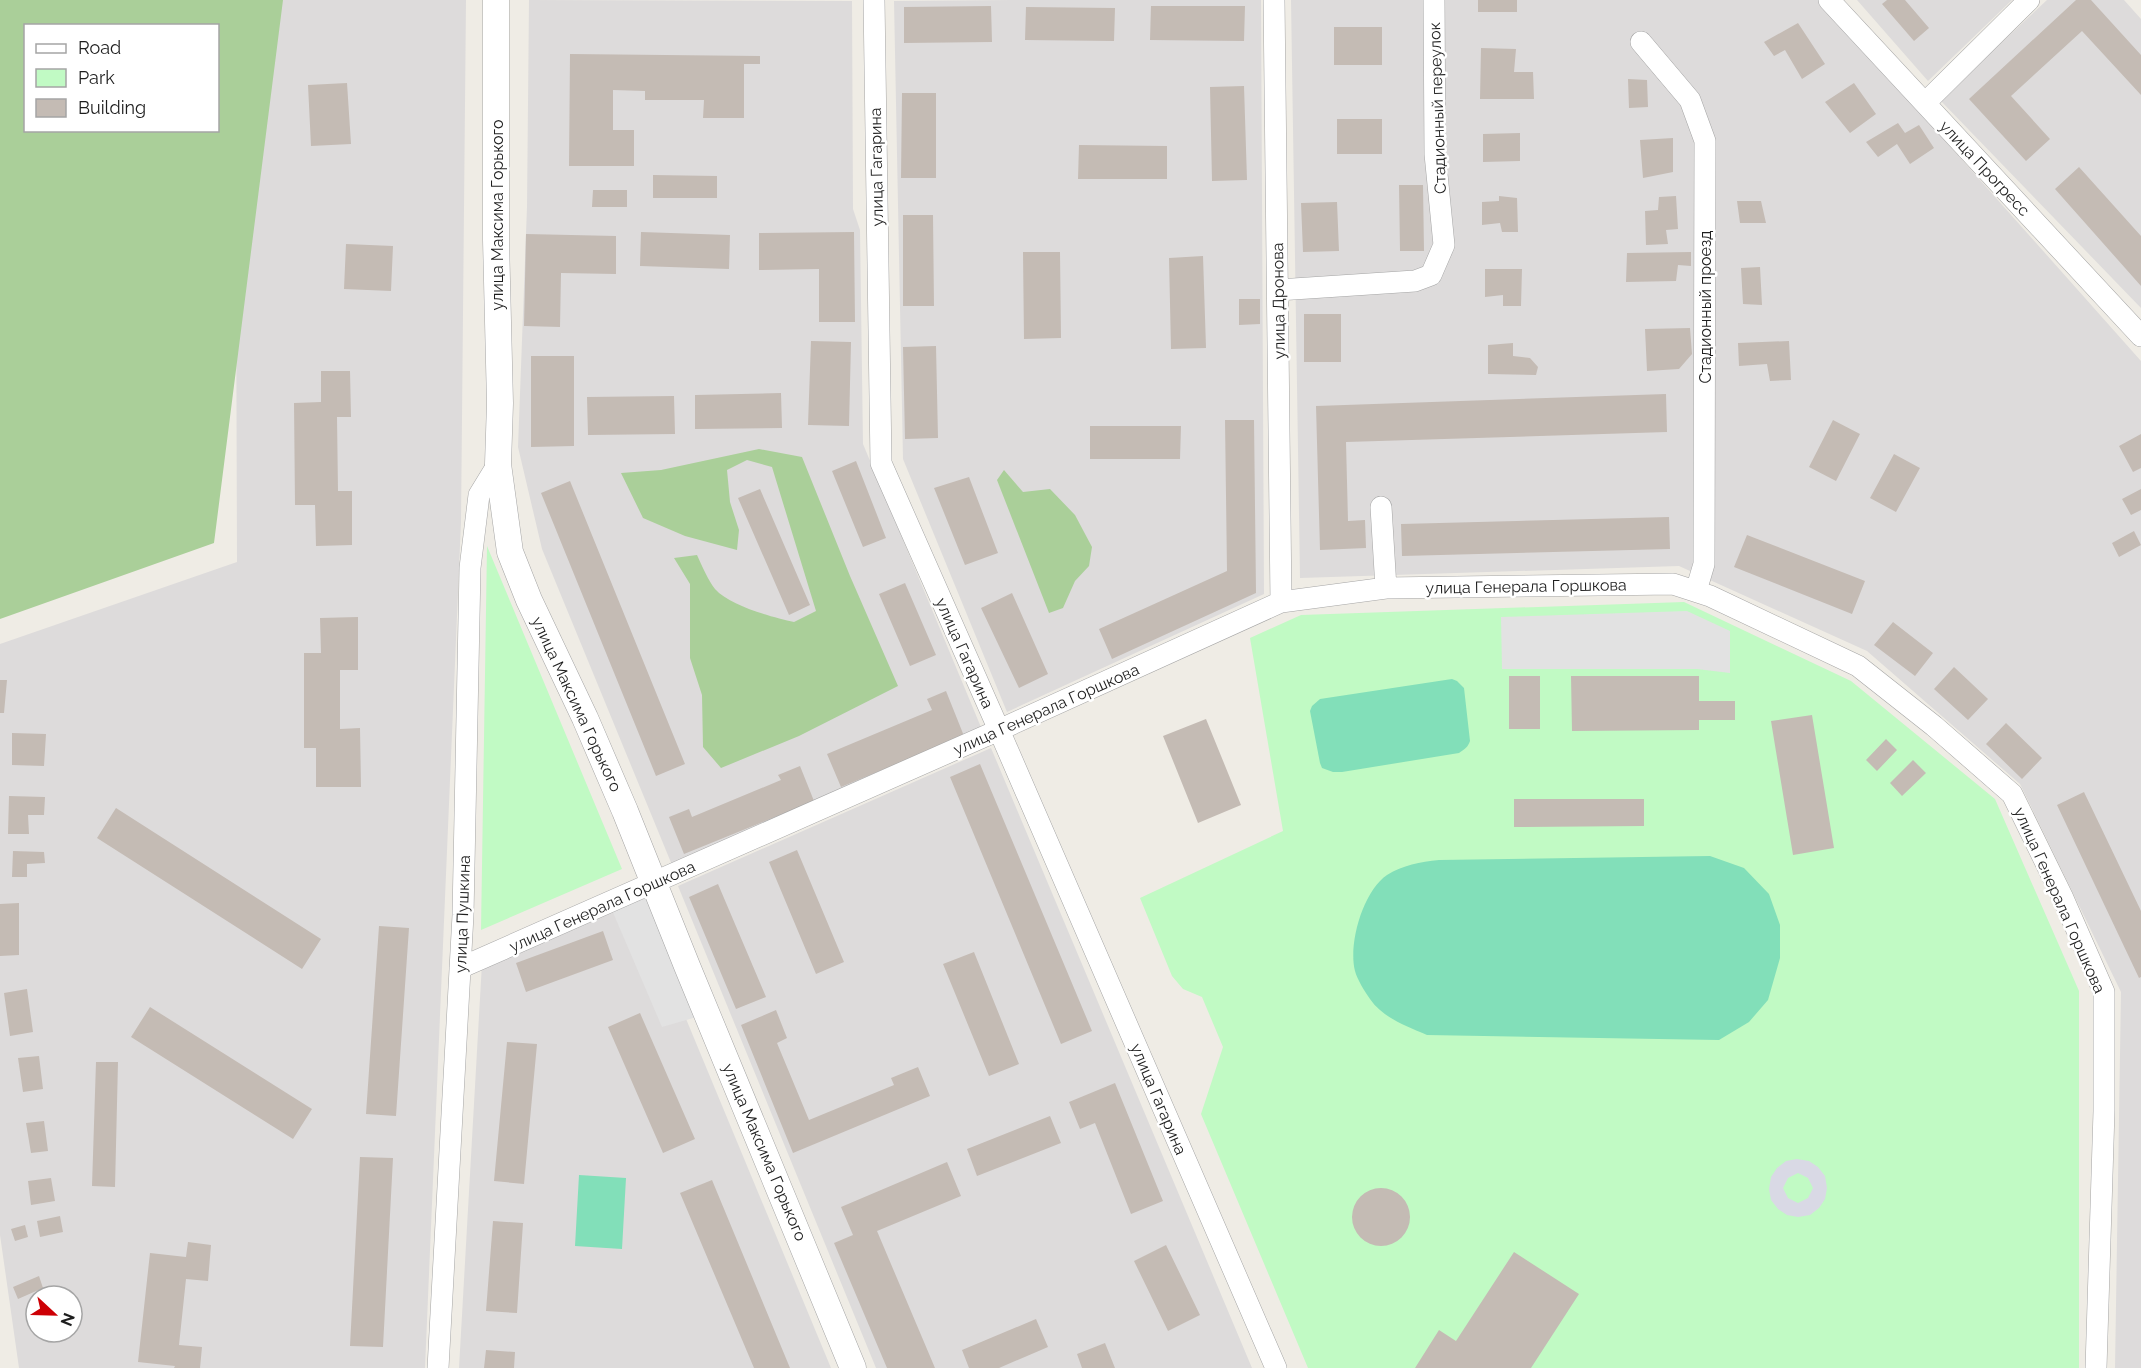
<svg xmlns="http://www.w3.org/2000/svg" width="2141" height="1368" font-family="Raleway,sans-serif">
	<style>
		.residential { fill: #dddbdb; fill-rule: evenodd }
		.forest { fill: #aacf99; fill-rule: evenodd }
		.park { fill: #c1fac4 }
		.pitch { fill: #82dfb9 }
		.parking { fill: #e2e2e2 }
		.plaza { fill: #d9d9e5; fill-rule: evenodd }
		.building { fill: #c4bbb4 }
		.lines { fill: none; stroke-linecap: round; stroke-linejoin: round }
		.minor-casing { stroke: #a5a5a5; stroke-width: 22 }
		.tertiary-casing { stroke: #a5a5a5; stroke-width: 27 }
		.minor { stroke: #fff; stroke-width: 21 }
		.tertiary { stroke: #fff; stroke-width: 26 }
		.labels { text-anchor: middle; stroke-width: 5; stroke-linejoin: round; paint-order: stroke }
		.street-label { font-size: 16px; fill: #1e1e1e; stroke: #fff }
	</style>
	<rect width="100%" height="100%" fill="#efece5"/>
	<path class="residential" d="M240 0H466L461 522 425 1368H19L0 1235V644L237 562 236 245ZM36 1296H72V1332H36Z
		M529 0 852 1 853 209 860 230 863 444 983 732 672 865 542 549 518 447 527 207Z
		M1011 0H1261L1264 594 1007 712 903 459 894 1Z
		M1291 0H1820L2141 361V1368H2115L2121 992 2020 784 1867 651 1679 566 1300 578Z
		M1857 0H2012L1928 81Z
		M2047 0H2124L2141 19V308L1940 100Z
		M991 748 1252 1368H876L678 886Z
		M635 896 831 1368H459L482 963Z"/>
	<path class="forest" d="M0 0H283L214 543 0 619ZM26 26H218V130H26Z
		M759 449 802 457 850 576 898 686 799 736 721 768 703 747 702 695 690 658V584L674 558 697 555C702 566 708 580 715 589 730 606 772 617 794 622L816 611 772 467 747 460 727 470 730 502 739 530 737 550 685 536 643 518 621 473 661 470Z
		M1004 470 1023 492 1050 489 1075 515 1092 547 1089 566 1075 581 1063 608 1049 613 997 480Z"/>
	<path class="park" d="M487 546 622 869 481 930Z
		M1684 602 1851 681 1995 799 2079 991V1368H1308L1201 1114 1223 1047 1202 997 1183 989 1172 976 1140 898 1283 831 1250 638 1301 615Z"/>
	<path class="pitch" d="M1452 679 1457 681 1464 688 1470 741C1468 747 1465 749 1459 753L1342 772H1333L1322 768 1320 763 1310 711 1312 706 1320 699Z
		M1710 856 1744 868 1769 894 1780 925V958L1768 1000 1749 1022 1719 1040 1427 1035C1406 1026 1383 1018 1370 999 1365 992 1357 979 1355 971 1348 944 1363 891 1387 875 1403 865 1420 862 1439 860Z
		M579 1175 626 1178 622 1249 575 1246Z"/>
	<path class="parking" d="M1687 611 1730 631V673L1697 669H1502L1501 617Z
		M654 884 707 1014 662 1027 609 903Z"/>
	<path class="plaza" d="M1797 1159 1809 1161 1818 1167 1825 1176 1827 1188 1825 1199 1819 1208 1810 1215 1798 1217 1787 1215 1778 1209 1771 1200 1769 1189 1771 1177 1777 1168 1786 1161ZM1798 1173 1808 1178 1813 1188 1808 1198 1798 1203 1788 1198 1783 1188 1788 1178Z"/>
	<path class="building" d="M1478 0H1517V12H1478Z
		M1887 0H1905L1929 28 1914 41 1882 4Z
		M2076 0H2091L2141 55V95L2082 31 2011 96 2050 139 2026 161 1969 99Z
		M991 6 992 42 904 43V7Z
		M1151 6H1245L1244 41 1150 40Z
		M1026 7 1115 8 1114 41 1025 40Z
		M1798 23 1825 64 1802 79 1785 50 1774 56 1764 42Z
		M1334 27H1382V65H1334Z
		M1481 48 1516 49 1514 72H1533L1534 99H1480Z
		M570 54 760 56V64H744V118H703L704 100H645V91L613 90V130H634V166H569Z
		M1628 79 1647 80 1648 107 1629 108Z
		M347 83 351 144 311 146 308 85Z
		M1854 83 1876 114 1850 133 1825 102Z
		M1244 86 1247 180 1212 181 1210 87Z
		M902 93H936V178H901Z
		M1337 119H1382V154H1337Z
		M1898 123 1905 133 1919 125 1934 148 1910 164 1897 144 1878 157 1866 142Z
		M1520 133V161L1483 162V134Z
		M1673 138V172L1643 178 1640 140Z
		M1079 145 1167 146V179H1078Z
		M2079 167 2141 236V286L2055 189Z
		M653 175 717 176V198H653Z
		M1399 185H1423L1424 251H1400Z
		M593 190H627V207H592Z
		M1499 196 1517 198 1518 232H1502L1500 223 1482 225V202L1499 201Z
		M1676 196 1678 229 1666 230 1668 244 1646 245 1645 211 1658 210 1659 197Z
		M1737 201H1761L1766 223H1740Z
		M1337 202 1339 251 1303 252 1301 203Z
		M903 215H933L934 306H903Z
		M641 232 730 235 729 269 640 266Z
		M854 232 855 322H819V269L759 270V233Z
		M526 234 616 236V274L561 273 560 327 524 326Z
		M346 244 393 246 391 291 344 289Z
		M1023 252H1060L1061 338 1024 339Z
		M1691 252V266L1678 265 1676 281 1626 282 1627 253Z
		M1203 256 1206 348 1171 349 1169 258Z
		M1760 267 1762 305 1743 304 1741 268Z
		M1485 269H1522L1521 306H1503V295L1485 297Z
		M1239 299H1260V324L1239 325Z
		M1304 314H1341V362H1304Z
		M1690 328 1692 354 1679 369 1647 371 1645 329Z
		M811 341 851 342 849 426 808 425Z
		M1789 341 1791 380 1770 381 1767 364 1739 366 1738 343Z
		M1513 343V356L1530 358 1538 367 1536 375 1488 374V345Z
		M936 346 938 438 905 439 903 347Z
		M531 356H574V446L531 447Z
		M321 371H350L351 417H337L338 491H352V545L316 546 315 505H295L294 403 321 402Z
		M781 393 782 428 695 429V395Z
		M1666 394 1667 432 1346 442 1348 521 1365 520 1366 548 1320 550 1316 406Z
		M674 396 675 434 588 435 587 397Z
		M1225 420H1254L1256 593 1112 659 1099 629 1227 571Z
		M1833 420 1860 434 1836 481 1809 467Z
		M1090 426H1181L1180 459H1090Z
		M2141 434V468L2133 472 2119 446Z
		M1894 454 1920 468 1896 512 1870 498Z
		M856 461 886 538 863 547 832 471Z
		M969 477 998 553 965 565 934 488Z
		M570 481 685 764 656 776 541 493Z
		M760 489 810 605 789 615 738 498Z
		M2141 489V510L2131 515 2122 499Z
		M1669 517 1670 549 1402 556 1401 524Z
		M2134 531 2141 545 2119 557 2112 543Z
		M1747 535 1865 581 1852 614 1734 567Z
		M905 583 936 655 910 666 879 594Z
		M1012 593 1048 674 1019 688 981 608Z
		M358 617V670H340V729L360 728 361 787H316V748H304V653H321L320 618Z
		M1893 622 1933 653 1915 676 1874 645Z
		M1954 667 1988 699 1968 720 1934 689Z
		M1509 676H1540V729H1509Z
		M1571 676H1699V701H1735V720H1699V730L1572 731Z
		M0 680H7L4 713H0Z
		M946 691 964 736 841 787 827 754 932 710 927 699Z
		M1812 715 1834 848 1793 855 1771 721Z
		M1206 719 1241 805 1198 823 1163 736Z
		M2006 723 2042 758 2022 779 1986 744Z
		M12 733 46 734 44 766 12 765Z
		M1886 739 1897 750 1877 771 1866 760Z
		M1913 760 1926 773 1902 796 1890 783Z
		M980 764 1092 1031 1061 1044 950 777Z
		M800 766 814 801 684 854 669 817 689 809 692 817 781 780 778 775Z
		M2084 792 2141 911V977L2139 978 2057 805Z
		M9 796 45 797 44 815H28L29 834H8Z
		M1514 799H1644V826L1514 827Z
		M116 808 321 939 302 969 97 838Z
		M797 850 844 962 816 974 769 862Z
		M13 851 44 852 45 863 27 864V877H12Z
		M718 884 766 997 736 1009 689 897Z
		M19 903V955L0 956V904Z
		M379 926 409 928 396 1116 366 1114Z
		M603 931 613 960 526 992 516 963Z
		M974 952 1019 1064 989 1076 943 964Z
		M27 989 33 1032 10 1036 4 993Z
		M150 1007 312 1109 293 1139 131 1037Z
		M776 1010 787 1038 777 1043 809 1120 894 1085 891 1078 918 1067 930 1096 793 1153 741 1025Z
		M640 1013 695 1139 663 1153 608 1027Z
		M507 1042 537 1044 524 1184 494 1181Z
		M39 1056 43 1089 23 1092 18 1058Z
		M96 1062H118L115 1187 92 1186Z
		M1115 1083 1163 1201 1131 1214 1095 1123 1080 1129 1069 1102Z
		M1050 1116 1061 1143 977 1176 967 1149Z
		M44 1121 48 1151 31 1153 26 1123Z
		M360 1157 393 1158 383 1347 350 1346Z
		M947 1162 961 1196 877 1231 935 1368H887L834 1243 853 1235 841 1207Z
		M51 1178 55 1201 31 1205 28 1181Z
		M712 1180 790 1368H754L680 1193Z
		M1352 1217a29 29 0 1 1 58 0a29 29 0 1 1-58 0Z
		M60 1216 63 1232 40 1237 37 1221Z
		M493 1221 523 1223 517 1313 486 1311Z
		M25 1225 28 1237 15 1241 11 1229Z
		M188 1242 211 1245 208 1281 186 1279 179 1345 202 1347 200 1368H174L175 1366 138 1362 150 1253 186 1257Z
		M1166 1245 1200 1315 1168 1331 1134 1261Z
		M1514 1252 1579 1294 1531 1368H1415L1439 1330 1456 1341Z
		M39 1276 43 1288 18 1299 13 1287Z
		M1036 1319 1048 1347 999 1368H969L962 1350Z
		M1105 1343 1115 1368H1082L1077 1354Z
		M486 1350 515 1352 514 1368H484Z"/>
	<g class="lines">
		<g class="minor-casing">
			<path id="minor" d="M874 0 881 463 999 730 1276 1368
				M1274 0 1281 602
				M1829 0 2141 336
				M1641 42 1690 100 1705 141 1704 564 1696 591
				M1925 103 2029 0
				M1278 290 1415 281 1431 275 1444 245 1435 154 1434 0
				M1381 507 1386 588
				M460 968 999 730 1281 602 1386 588 1673 584 1710 596 1858 666 1934 726 2012 794 2062 896 2104 992V1111L2096 1368
				M438 1368 463 915 470 568 479 495 498 464"/>
		</g>
		<g class="tertiary-casing">
			<path id="tertiary" d="M496 0V240L500 403 498 464 510 552 529 600 585 718 625 811 687 966 853 1368"/>
		</g>
		<use href="#minor" class="minor"/>
		<use href="#tertiary" class="tertiary"/>
	</g>
	<g class="labels">
		<g class="street-label">
			<text transform="translate(1437 108) rotate(-92)" y="6">Стадионный переулок</text>
			<text transform="translate(876 167) rotate(-91)" y="6">улица Гагарина</text>
			<text transform="translate(1985 168) rotate(47)" y="6">улица Прогресс</text>
			<text transform="translate(497 215) rotate(-90)" y="6">улица Максима Горького</text>
			<text transform="translate(1278 301) rotate(-91)" y="6">улица Дронова</text>
			<text transform="translate(1705 307) rotate(-90)" y="6">Стадионный проезд</text>
			<text transform="translate(1526 586) rotate(-1)" y="6">улица Генерала Горшкова</text>
			<text transform="translate(965 653) rotate(66)" y="6">улица Гагарина</text>
			<text transform="translate(577 704) rotate(65)" y="6">улица Максима Горького</text>
			<text transform="translate(1046 709) rotate(-24)" y="6">улица Генерала Горшкова</text>
			<text transform="translate(2060 900) rotate(66)" y="6">улица Генерала Горшкова</text>
			<text transform="translate(602 906) rotate(-24)" y="6">улица Генерала Горшкова</text>
			<text transform="translate(462 914) rotate(-88)" y="6">улица Пушкина</text>
			<text transform="translate(1159 1099) rotate(67)" y="6">улица Гагарина</text>
			<text transform="translate(765 1152) rotate(67)" y="6">улица Максима Горького</text>
		</g>
	</g>
	<rect x="24" y="24" width="195" height="108" fill="#ffffff" stroke="#a5a5a5" stroke-width="1.5"/>
	<rect x="36" y="44" width="30" height="9" fill="#ffffff" stroke="#a5a5a5" stroke-width="1.5"/>
	<text x="78" y="54" font-size="18" fill="#1e1e1e">Road</text>
	<rect x="36" y="69" width="30" height="18" fill="#c1fac4" stroke="#a5a5a5" stroke-width="1.5"/>
	<text x="78" y="84" font-size="18" fill="#1e1e1e">Park</text>
	<rect x="36" y="99" width="30" height="18" fill="#c4bbb4" stroke="#a5a5a5" stroke-width="1.5"/>
	<text x="78" y="114" font-size="18" fill="#1e1e1e">Building</text>
	<g transform="translate(54 1314) rotate(112)"><circle r="28" fill="#ffffff" stroke="#a5a5a5" stroke-width="1.5"/>
	<path d="M0-4.5L10 22L0 15L-10 22Z" fill="#cd0005"/>
	<text y="-9" font-size="16" font-weight="bold" text-anchor="middle" fill="#1e1e1e">N</text>
	</g>
</svg>
